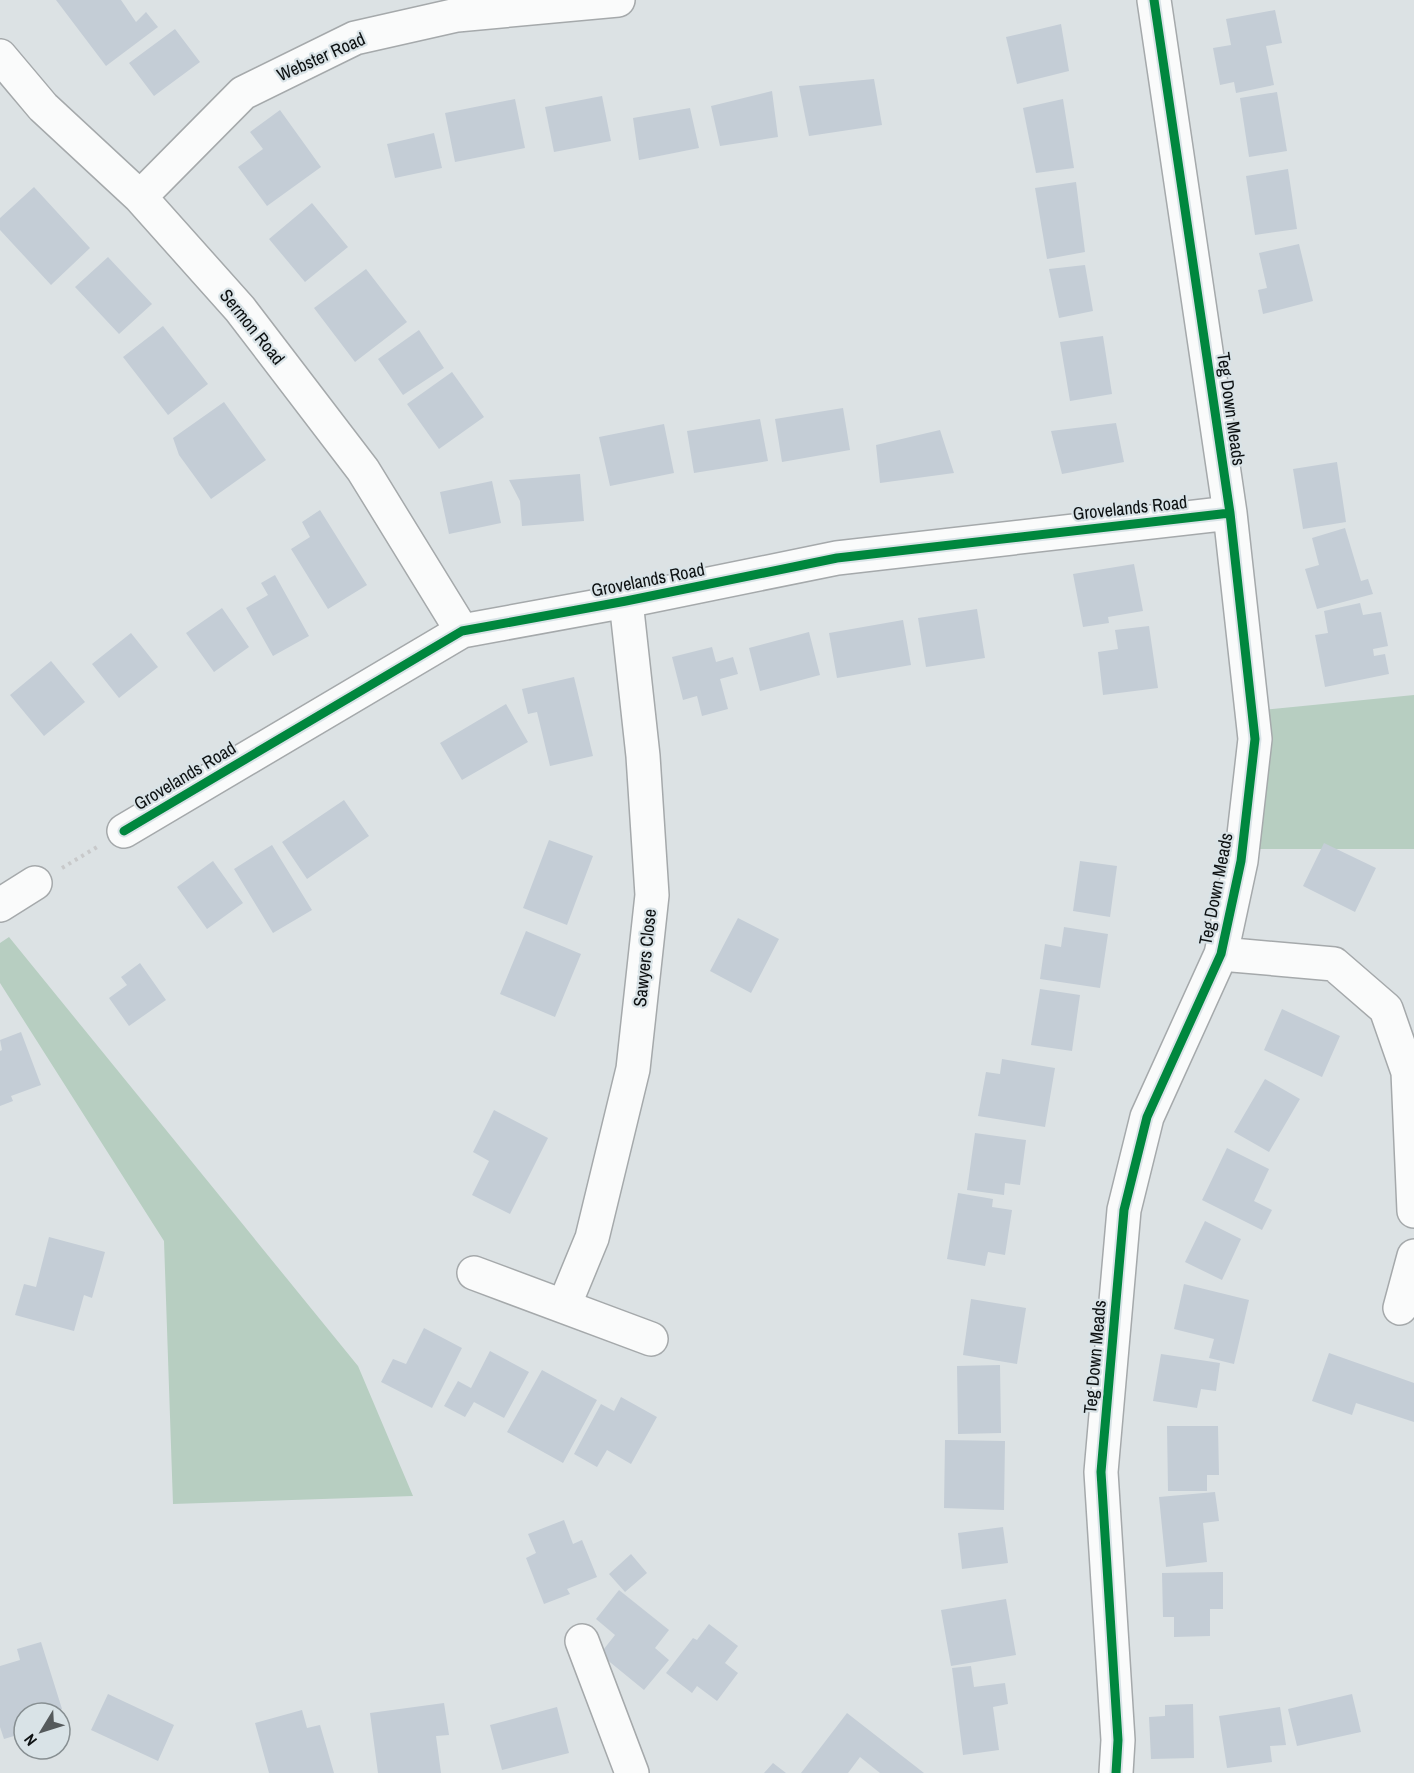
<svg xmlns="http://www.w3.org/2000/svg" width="1414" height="1773" font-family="'Archivo Narrow',sans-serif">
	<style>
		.green { fill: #b7cec1 }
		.building { fill: #c4cdd6 }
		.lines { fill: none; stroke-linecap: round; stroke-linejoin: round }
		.minor-casing { stroke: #a5a9ab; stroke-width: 36 }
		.path { stroke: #c8c9ca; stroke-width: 4; stroke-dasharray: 3 4.5; stroke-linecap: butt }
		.minor { stroke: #fafbfb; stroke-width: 33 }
		.cycleway-casing { stroke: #d9e3e7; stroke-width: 13 }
		.cycleway { stroke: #00873e; stroke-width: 9 }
		.labels { text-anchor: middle; stroke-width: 4.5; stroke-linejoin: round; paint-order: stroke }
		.street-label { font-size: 18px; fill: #0d1112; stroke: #d9e3e7 }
	</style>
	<rect width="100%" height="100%" fill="#dce2e4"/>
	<path class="green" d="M1414 695V849H1250L1262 710Z
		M9 937 358 1366 413 1496 173 1504 164 1241 0 983V943Z"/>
	<path class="building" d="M56 0H121L136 22 146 12 158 27 106 66Z
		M1275 10 1282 43 1266 46 1274 85 1236 93 1234 82 1220 85 1213 48 1231 45 1226 19Z
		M1061 24 1069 71 1017 84 1006 37Z
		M175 29 200 62 154 96 129 63Z
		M874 79 882 125 809 136 799 86Z
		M772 91 778 137 720 146 711 106Z
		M1277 92 1287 151 1249 157 1240 98Z
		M602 96 611 141 554 152 545 107Z
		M515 99 525 148 455 162 445 113Z
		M1063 99 1074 168 1036 173 1023 108Z
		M690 108 699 148 639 160 633 118Z
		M280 110 321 167 267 206 238 167 263 149 250 132Z
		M434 133 442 168 395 178 387 144Z
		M1288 169 1297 229 1255 235 1246 176Z
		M1076 182 1085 252 1047 259 1035 188Z
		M34 187 90 248 51 285 0 230V218Z
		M312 203 348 247 305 282 269 239Z
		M1299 244 1313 301 1263 314 1258 290 1267 288 1259 253Z
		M108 257 152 304 119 334 75 287Z
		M1085 265 1093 311 1059 318 1049 269Z
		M366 269 407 322 355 362 314 308Z
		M163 326 208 384 168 415 123 357Z
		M419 330 444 368 403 395 378 359Z
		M1103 336 1112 394 1070 401 1060 342Z
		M452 372 484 417 439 449 407 404Z
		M224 402 266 460 211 499 179 455 173 438Z
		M843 408 850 450 782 462 775 419Z
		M760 419 768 461 694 473 687 431Z
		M1116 423 1124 462 1062 474 1051 431Z
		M664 424 674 473 610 486 599 437Z
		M940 430 954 473 880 483 876 445Z
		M1337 462 1346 522 1303 529 1293 469Z
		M580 474 584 521 522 526 520 501 509 480Z
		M492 481 501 523 449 534 440 492Z
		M320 510 367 585 328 609 291 549 310 537 302 522Z
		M1345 528 1361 581 1368 579 1373 594 1317 609 1305 569 1319 565 1312 538Z
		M1134 564 1143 611 1108 617 1109 623 1083 627 1073 574Z
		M275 575 309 636 273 656 246 608 268 595 261 583Z
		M1360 603 1363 615 1381 612 1388 646 1373 649 1374 656 1385 654 1389 674 1325 687 1315 635 1328 633 1324 611Z
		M222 608 249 647 214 672 186 633Z
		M977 609 985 658 926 667 918 618Z
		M903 620 911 665 837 678 829 633Z
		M1149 626 1158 688 1103 695 1098 652 1118 649 1115 630Z
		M809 632 820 675 760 691 749 648Z
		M131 633 158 667 119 698 92 664Z
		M712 647 716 662 733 657 738 674 720 679 728 709 702 716 697 696 683 700 672 657Z
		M51 661 85 702 44 736 10 695Z
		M574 677 593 756 550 766 537 712 528 714 522 689Z
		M506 704 528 742 462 780 440 743Z
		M344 800 369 836 307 879 282 842Z
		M549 840 593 856 567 925 523 908Z
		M1324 843 1376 868 1355 912 1303 886Z
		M272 845 312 910 273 933 234 869Z
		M213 861 243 903 207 929 177 887Z
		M1080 861 1117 866 1110 917 1073 911Z
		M738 918 779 939 751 993 710 971Z
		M1064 927 1108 934 1100 988 1040 979 1045 944 1061 947Z
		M526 931 581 954 555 1017 500 994Z
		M140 963 166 1000 129 1026 109 998 127 985 121 977Z
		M1040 989 1080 995 1072 1051 1031 1045Z
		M1282 1009 1340 1036 1322 1077 1264 1050Z
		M21 1032 41 1085 11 1096 13 1101 0 1106V1051L2 1050 0 1040Z
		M1002 1059 1055 1068 1045 1127 978 1116 986 1072 1000 1074Z
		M1265 1079 1300 1099 1269 1152 1234 1132Z
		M494 1110 548 1138 510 1214 472 1195 489 1161 473 1152Z
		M975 1133 1026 1140 1020 1185 1005 1183 1004 1195 967 1190Z
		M1227 1148 1269 1169 1254 1201 1272 1210 1262 1230 1202 1200Z
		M958 1193 993 1199 992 1207 1012 1210 1005 1255 988 1252 985 1266 947 1259Z
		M1205 1221 1241 1239 1222 1280 1185 1262Z
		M49 1237 105 1252 92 1298 84 1295 74 1331 15 1315 24 1284 36 1287Z
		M1184 1284 1249 1300 1234 1364 1209 1358 1214 1339 1174 1329Z
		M971 1299 1026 1308 1017 1364 963 1355Z
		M424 1328 462 1348 432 1408 381 1382 393 1359 406 1364Z
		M490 1351 529 1372 504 1418 474 1402 465 1417 444 1406 458 1381 471 1388Z
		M1329 1353 1414 1383V1422L1356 1403 1352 1415 1312 1401Z
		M1161 1354 1220 1363 1216 1391 1201 1389 1197 1408 1153 1401Z
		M1000 1365 1001 1433 958 1434 957 1366Z
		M542 1370 597 1400 563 1463 507 1432Z
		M621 1397 657 1417 631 1464 607 1450 597 1467 574 1454 601 1404 614 1411Z
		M1167 1426H1218L1219 1475H1207V1491H1168Z
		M945 1440 1005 1441 1004 1510 944 1508Z
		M1215 1492 1219 1521 1203 1523 1207 1562 1166 1567 1159 1497Z
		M564 1520 573 1544 582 1540 597 1577 567 1589 570 1594 544 1604 526 1558 536 1553 528 1534Z
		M1003 1527 1008 1563 962 1569 958 1533Z
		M631 1554 647 1573 625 1592 609 1574Z
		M1223 1572V1609H1210V1636L1174 1637V1617H1163L1162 1573Z
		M619 1590 669 1630 655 1648 669 1660 644 1690 600 1654 615 1635 596 1619Z
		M1006 1599 1016 1655 951 1666 941 1610Z
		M709 1624 738 1646 725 1663 738 1673 717 1701 697 1686 692 1693 666 1673 693 1638 697 1640Z
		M41 1642 62 1709 51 1713H24V1721L21 1722 24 1733 4 1739 0 1727V1666L20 1660 17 1649Z
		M971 1666 974 1687 1005 1683 1008 1704 993 1707 999 1750 963 1755 952 1668Z
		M108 1694 174 1725 158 1761 91 1730Z
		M1352 1694 1361 1732 1297 1746 1288 1709Z
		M444 1703 449 1735 436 1736 441 1773H378L370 1713Z
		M1193 1704 1194 1758 1151 1759 1149 1717 1165 1716V1705Z
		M557 1707 569 1753 502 1770 490 1725Z
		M1280 1707 1286 1745 1270 1746 1272 1762 1227 1768 1219 1716Z
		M302 1710 307 1728 320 1725 334 1773H269L255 1723Z
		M847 1713 924 1773H880L860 1757 848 1773H801Z
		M773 1763 786 1773H764Z"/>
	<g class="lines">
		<g class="minor-casing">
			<path id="minor" d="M0 56 43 107 140 197 240 309 363 470 462 631
				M140 197 243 93 355 38 457 15 618 0
				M124 831 462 631 626 601 837 558 1230 513
				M0 905 35 883
				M1221 954 1334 964 1386 1009 1408 1072 1414 1211
				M474 1273 651 1339
				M564 1306 592 1238 633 1069 652 895 643 756 626 601
				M1400 1308 1414 1256
				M582 1641 632 1773
				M1116 1773 1118 1740 1101 1472 1124 1210 1147 1117 1221 954 1241 861 1255 739 1230 513 1154 0"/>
		</g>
		<path class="path" d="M62 868 97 847"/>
		<use href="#minor" class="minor"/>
		<g class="cycleway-casing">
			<path id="cycleway" d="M124 831 462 631 626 601 837 558 1230 513
				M1116 1773 1118 1740 1101 1472 1124 1210 1147 1117 1221 954 1241 861 1255 739 1230 513 1154 0"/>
		</g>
		<use href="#cycleway" class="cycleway"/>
	</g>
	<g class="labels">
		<g class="street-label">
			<text transform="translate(321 57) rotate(-24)" y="6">Webster Road</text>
			<text transform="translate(252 327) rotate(51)" y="6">Sermon Road</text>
			<text transform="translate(1231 409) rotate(82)" y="6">Teg Down Meads</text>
			<text transform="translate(1130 508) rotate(-6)" y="6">Grovelands Road</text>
			<text transform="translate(648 580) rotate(-11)" y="6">Grovelands Road</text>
			<text transform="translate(185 776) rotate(-31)" y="6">Grovelands Road</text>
			<text transform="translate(1216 889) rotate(-79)" y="6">Teg Down Meads</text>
			<text transform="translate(645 958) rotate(-84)" y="6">Sawyers Close</text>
			<text transform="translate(1095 1357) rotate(-85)" y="6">Teg Down Meads</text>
		</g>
	</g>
	<g transform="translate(42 1731) rotate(232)"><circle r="28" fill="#d9e3e7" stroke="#878f92" stroke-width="1.5"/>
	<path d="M0-4.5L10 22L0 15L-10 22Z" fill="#555a5c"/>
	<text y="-9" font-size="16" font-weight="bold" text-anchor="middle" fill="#0d1112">N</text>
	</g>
</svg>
